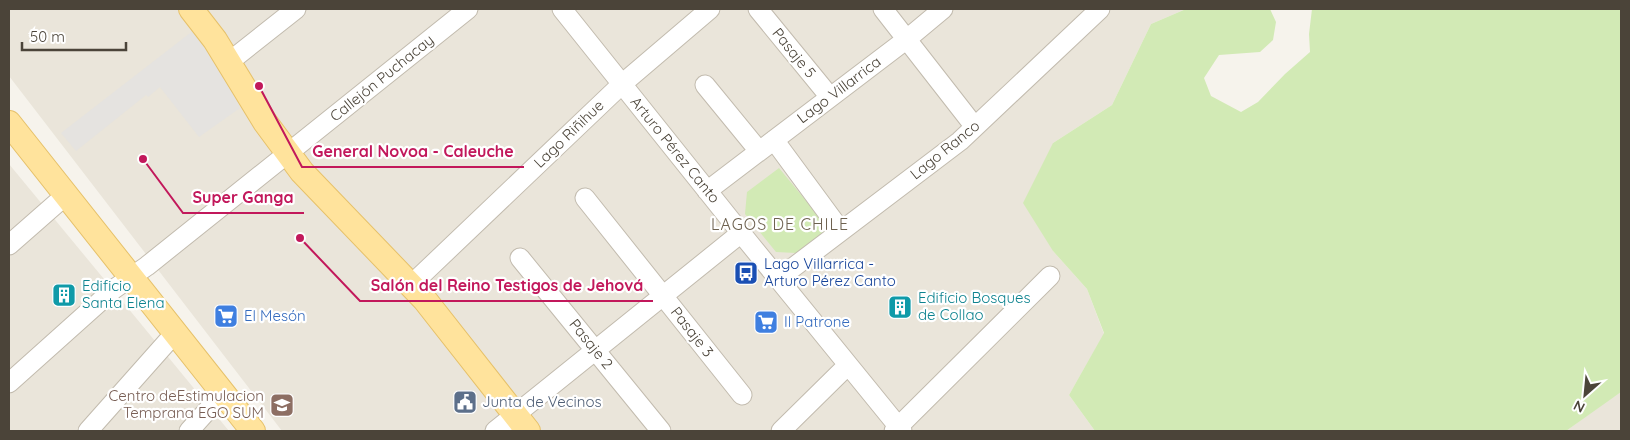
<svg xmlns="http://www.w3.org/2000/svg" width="1630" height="440" font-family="Quicksand,sans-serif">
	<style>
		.residential { fill: #eae5da }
		.green { fill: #d2eab5 }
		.parking { fill: #e5e3e0 }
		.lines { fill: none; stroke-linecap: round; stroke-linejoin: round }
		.minor-casing { stroke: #c2bbae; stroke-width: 21 }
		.major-casing { stroke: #e6c16a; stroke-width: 26 }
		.minor { stroke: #fff; stroke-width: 19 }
		.major { stroke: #ffe39c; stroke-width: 24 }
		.labels { text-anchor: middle; stroke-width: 4.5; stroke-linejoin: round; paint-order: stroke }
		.street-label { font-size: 15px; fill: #4b4439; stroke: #fff }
		.transit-label { font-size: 15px; fill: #164399; stroke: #fff; text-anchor: start }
		.culture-label { font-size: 15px; fill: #0d838f; stroke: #fff; text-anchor: start }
		.shop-label { font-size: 15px; fill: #366cbe; stroke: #fff; text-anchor: start }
		.education-label { font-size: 15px; fill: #785e54; stroke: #fff; text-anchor: end }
		.service-label { font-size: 15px; fill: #4e5e75; stroke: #fff; text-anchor: start }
		.neighbourhood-label { font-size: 16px; letter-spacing: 1px; fill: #6e6250; stroke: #fff }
		.leader { fill: none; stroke: #c2185b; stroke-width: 2 }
		.callout-dot { fill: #c2185b; stroke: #fff; stroke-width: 2 }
		.callout-label { font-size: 16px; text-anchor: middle; font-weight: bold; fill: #c2185b; stroke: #fff; stroke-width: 4.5; stroke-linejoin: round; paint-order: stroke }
	</style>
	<rect width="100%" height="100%" fill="#f6f3ec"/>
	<path class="residential" d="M9 9H1186L1151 24 1112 105 1053 143V251L1087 289 1104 334 1069 395 1095 431H282L9 76Z
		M9 164 132 313 229 431H9Z
		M1621 392V431H1566L1607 401Z"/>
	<path class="green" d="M1186 9H1270L1276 22 1273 40 1260 52 1219 55 1204 78 1211 96 1241 112 1258 102 1285 74 1310 52 1309 34 1312 9H1621V392L1566 431H1095L1069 395 1104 333 1087 289 1053 251 1023 203 1053 143 1112 105 1151 24Z
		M779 168 831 231 796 253 776 252 745 214 747 192Z"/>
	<path class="parking" d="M194 30 229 83 240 108 199 137 160 87 148 97 146 95 76 151 61 133Z"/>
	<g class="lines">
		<g class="minor-casing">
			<path id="minor" d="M562 9 741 233 902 431
				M758 9 830 97
				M883 9 975 127
				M229 62 296 9
				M705 85 759 151
				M774 140 841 231
				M707 191 907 39 943 9
				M585 198 742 395
				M9 245 66 195
				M520 258 661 431
				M778 279 960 141 1100 9
				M411 285 622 84 710 9
				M9 383 114 289 147 266 468 9
				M88 431 175 333
				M189 431 223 393
				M495 431 741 233
				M781 431 848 365
				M894 431 1050 276"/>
		</g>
		<g class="major-casing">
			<path id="major" d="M191 9 215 40 265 122 302 172 425 300 528 431
				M9 123 253 431"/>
		</g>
		<use href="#minor" class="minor"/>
		<use href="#major" class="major"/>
	</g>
	<defs>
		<g id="bus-square" transform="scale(1.25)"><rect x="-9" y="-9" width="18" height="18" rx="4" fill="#1a4fb4" stroke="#fff"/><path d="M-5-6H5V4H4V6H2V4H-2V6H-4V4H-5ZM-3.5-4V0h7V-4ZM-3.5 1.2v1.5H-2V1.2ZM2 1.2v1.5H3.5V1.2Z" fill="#fff"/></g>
		<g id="building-square" transform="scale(1.25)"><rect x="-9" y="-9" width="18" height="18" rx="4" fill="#0f9aa8" stroke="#fff"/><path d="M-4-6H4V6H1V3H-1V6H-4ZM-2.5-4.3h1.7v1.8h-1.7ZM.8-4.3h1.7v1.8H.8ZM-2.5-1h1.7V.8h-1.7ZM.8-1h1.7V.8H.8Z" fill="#fff"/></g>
		<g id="supermarket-square" transform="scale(1.25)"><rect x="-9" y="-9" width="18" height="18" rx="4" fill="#3f7fe0" stroke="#fff"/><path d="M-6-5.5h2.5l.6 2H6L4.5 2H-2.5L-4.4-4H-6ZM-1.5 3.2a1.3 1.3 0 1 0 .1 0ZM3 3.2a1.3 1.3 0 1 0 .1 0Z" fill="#fff"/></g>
		<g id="civic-square" transform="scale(1.25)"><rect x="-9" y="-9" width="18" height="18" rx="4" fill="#5c6f8a" stroke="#fff"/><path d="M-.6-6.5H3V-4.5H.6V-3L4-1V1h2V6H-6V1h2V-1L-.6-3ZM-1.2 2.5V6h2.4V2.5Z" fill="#fff"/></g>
		<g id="school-square" transform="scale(1.25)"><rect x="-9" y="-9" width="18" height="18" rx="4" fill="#8d6e63" stroke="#fff"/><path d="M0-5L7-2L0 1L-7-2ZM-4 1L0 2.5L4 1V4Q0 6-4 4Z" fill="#fff"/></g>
	</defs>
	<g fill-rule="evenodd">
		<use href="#bus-square" x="746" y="273"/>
		<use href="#building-square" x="64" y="295"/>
		<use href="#building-square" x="900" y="307"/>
		<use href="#supermarket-square" x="226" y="316"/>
		<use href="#supermarket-square" x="766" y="322"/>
		<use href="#civic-square" x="465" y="402"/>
		<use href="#school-square" x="282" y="405"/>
	</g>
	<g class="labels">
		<g class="street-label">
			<text transform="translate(794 53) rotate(51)" y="5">Pasaje 5</text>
			<text transform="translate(382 78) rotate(-39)" y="5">Callejón Puchacay</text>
			<text transform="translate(839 90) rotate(-37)" y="5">Lago Villarrica</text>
			<text transform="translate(569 134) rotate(-44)" y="5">Lago Riñihue</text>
			<text transform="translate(675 150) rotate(51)" y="5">Arturo Pérez Canto</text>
			<text transform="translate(945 150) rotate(-39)" y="5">Lago Ranco</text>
			<text transform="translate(692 332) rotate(52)" y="5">Pasaje 3</text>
			<text transform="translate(591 344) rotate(51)" y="5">Pasaje 2</text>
		</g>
		<g class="transit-label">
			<text x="764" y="269">Lago Villarrica -<tspan x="764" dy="17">Arturo Pérez Canto</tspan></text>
		</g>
		<g class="culture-label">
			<text x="82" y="291">Edificio<tspan x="82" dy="17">Santa Elena</tspan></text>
			<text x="918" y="303">Edificio Bosques<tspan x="918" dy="17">de Collao</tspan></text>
		</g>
		<g class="shop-label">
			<text x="244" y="321">El Mesón</text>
			<text x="784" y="327">Il Patrone</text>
		</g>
		<g class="education-label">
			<text x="264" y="401">Centro deEstimulacion<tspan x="264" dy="17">Temprana EGO SUM</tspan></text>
		</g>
		<g class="service-label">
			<text x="482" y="407">Junta de Vecinos</text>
		</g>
		<g class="neighbourhood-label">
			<text x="780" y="230">LAGOS DE CHILE</text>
		</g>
	</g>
	<path class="leader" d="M259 86L302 167H524M143 159L183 213H304M300 238L360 301H653"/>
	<g class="callout-dot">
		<circle cx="259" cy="86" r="5"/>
		<circle cx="143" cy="159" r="5"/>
		<circle cx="300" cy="238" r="5"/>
	</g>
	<g class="callout-label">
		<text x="413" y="157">General Novoa - Caleuche</text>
		<text x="243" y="203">Super Ganga</text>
		<text x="507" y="291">Salón del Reino Testigos de Jehová</text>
	</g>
	<rect width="1630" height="440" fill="none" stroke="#4b4439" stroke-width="20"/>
	<g transform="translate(1585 395) rotate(207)" stroke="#ffffff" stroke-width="4" paint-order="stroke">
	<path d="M0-4L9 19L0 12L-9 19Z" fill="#4b4439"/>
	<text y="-8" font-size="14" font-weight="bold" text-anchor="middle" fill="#4b4439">N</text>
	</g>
	<path d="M22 42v8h104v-8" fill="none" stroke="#4b4439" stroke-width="2.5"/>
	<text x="30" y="42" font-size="15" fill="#4b4439" stroke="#ffffff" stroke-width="4" paint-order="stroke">50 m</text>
</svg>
